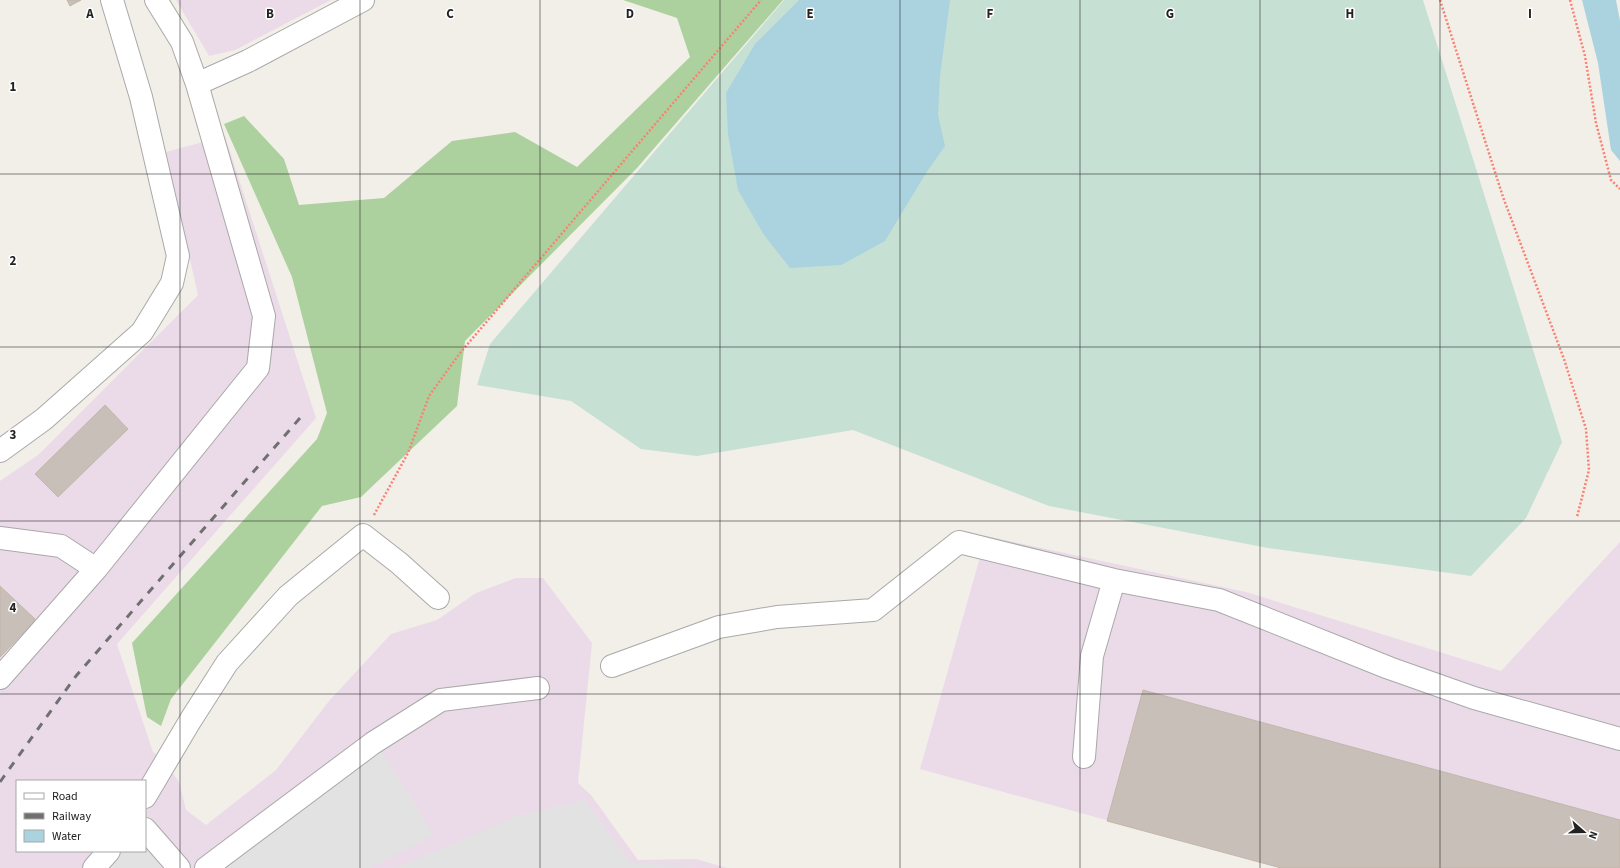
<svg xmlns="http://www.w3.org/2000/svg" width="1620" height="868" font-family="'Source Sans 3',sans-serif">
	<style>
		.industrial { fill: #ebdbe8; fill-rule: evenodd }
		.forest { fill: #add19e }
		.wetland { fill: #c6e0d4 }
		.parking { fill: #e2e2e2 }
		.water { fill: #aad3df }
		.building { fill: #c7bfb8; stroke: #c4b6ab }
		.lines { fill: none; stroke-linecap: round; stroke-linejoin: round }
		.minor-casing { stroke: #a9a9a9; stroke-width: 24 }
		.path { stroke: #fa8072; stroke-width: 2.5; stroke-dasharray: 2 2; stroke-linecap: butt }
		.minor { stroke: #fff; stroke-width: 22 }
		.rail { stroke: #707070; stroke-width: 3; stroke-dasharray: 8 8; stroke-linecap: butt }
		.grid { fill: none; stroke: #222; stroke-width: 1; stroke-opacity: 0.55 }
		.grid-label { font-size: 13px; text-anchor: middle; font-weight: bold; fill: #222; stroke: #fff; stroke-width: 3; stroke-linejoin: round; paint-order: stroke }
	</style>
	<rect width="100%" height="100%" fill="#f2efe9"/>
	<path class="industrial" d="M176 0H331L235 50 209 56Z
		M225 136 316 418 117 644 153 752 165 762 179 782 186 810 206 825 276 770 329 701 391 634 437 620 476 593 516 578H543L592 643 578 783 591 795 638 860 696 859 727 868H0V481L38 455 198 295 166 152ZM17 781H145V851H17Z
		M986 536 1246 592 1501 671 1620 542V868H1281L920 769Z"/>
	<path class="forest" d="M623 0H783L637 168 465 341 457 406 361 497 322 506 171 699 161 726 147 717 132 643 317 439 327 413 292 277 224 124 244 116 284 159 299 205 384 198 452 141 515 132 577 167 690 57 677 18Z"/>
	<path class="wetland" d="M784 0H1423L1562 442 1526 518 1471 576 1268 548 1049 506 853 430 697 456 641 449 571 401 477 385 490 344Z"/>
	<path class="parking" d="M380 749 434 835 370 868H215Z
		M585 800 630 862 696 868H397L517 816Z
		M145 845 162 868H105L119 851H145Z"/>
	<path class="water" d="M799 0H950L940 76 938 115 945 146 926 173 885 241 841 265 790 268 764 235 738 190 728 134 726 93 755 44Z
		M1582 0H1616L1620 21V161L1611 150 1598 63Z"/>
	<path class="building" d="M67 0H81L70 6Z
		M105 405 128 429 58 497 35 474Z
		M0 586 36 620 0 657Z
		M1143 690 1620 820V868H1281L1107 821Z"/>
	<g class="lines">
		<g class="minor-casing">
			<path id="minor" d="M197 84 248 61 363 0
				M0 451 44 419 142 332 172 283 178 256 141 97 112 0
				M0 538 61 546 96 569
				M612 666 719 627 777 617 873 610 959 542 1114 580 1219 600 1389 668 1474 698 1620 739
				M0 678 96 569 258 368 264 316 197 84 182 42 156 0
				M1084 757 1092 656 1114 580
				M145 797 190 721 227 663 288 596 363 535 399 563 438 598
				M145 829 179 868
				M94 868 109 851
				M206 868 373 743 441 700 538 688"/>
		</g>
		<path class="path" d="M1440 0 1503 197 1564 359 1586 429 1589 470 1577 517
			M1570 0 1585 56 1596 123 1611 180 1620 189
			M374 515 408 453 429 396 460 353 761 0"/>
		<use href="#minor" class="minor"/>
		<path class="rail" d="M0 782 76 676 300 418"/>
	</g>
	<path class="grid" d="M180 0V868M360 0V868M540 0V868M720 0V868M900 0V868M1080 0V868M1260 0V868M1440 0V868M0 174H1620M0 347H1620M0 521H1620M0 694H1620"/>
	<g class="grid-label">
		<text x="90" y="18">A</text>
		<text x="270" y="18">B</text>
		<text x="450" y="18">C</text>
		<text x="630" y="18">D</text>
		<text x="810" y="18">E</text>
		<text x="990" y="18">F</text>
		<text x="1170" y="18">G</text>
		<text x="1350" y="18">H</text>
		<text x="1530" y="18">I</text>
		<text x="13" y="91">1</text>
		<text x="13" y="265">2</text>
		<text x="13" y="439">3</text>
		<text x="13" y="612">4</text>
	</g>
	<rect x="16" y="780" width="130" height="72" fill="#ffffff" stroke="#a7a7a7"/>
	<rect x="24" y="793" width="20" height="6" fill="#ffffff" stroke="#a7a7a7"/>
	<text x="52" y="800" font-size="12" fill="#222222">Road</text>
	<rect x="24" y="813" width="20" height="6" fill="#707070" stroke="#a7a7a7"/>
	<text x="52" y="820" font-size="12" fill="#222222">Railway</text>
	<rect x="24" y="830" width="20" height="12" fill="#aad3df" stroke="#a7a7a7"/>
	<text x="52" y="840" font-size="12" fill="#222222">Water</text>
	<g transform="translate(1584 832) rotate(110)" stroke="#ffffff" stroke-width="3" paint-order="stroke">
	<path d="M0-3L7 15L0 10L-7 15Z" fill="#222222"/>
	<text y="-6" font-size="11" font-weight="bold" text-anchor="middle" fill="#222222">N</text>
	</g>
</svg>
